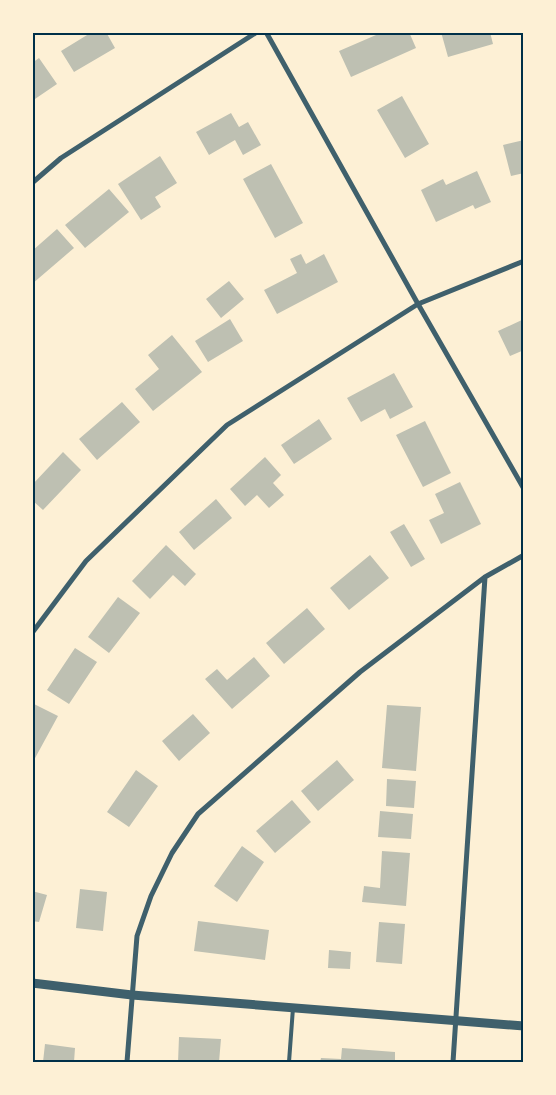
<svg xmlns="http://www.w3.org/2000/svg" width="556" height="1095" font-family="Figtree,sans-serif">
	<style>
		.building { fill: #bec0b2 }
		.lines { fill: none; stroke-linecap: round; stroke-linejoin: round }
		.service { stroke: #3f606c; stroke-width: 4 }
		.minor { stroke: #3f606c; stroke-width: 5 }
		.tertiary { stroke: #3f606c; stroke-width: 9 }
		.neatline { fill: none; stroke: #003049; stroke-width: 2 }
	</style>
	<rect width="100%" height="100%" fill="#fdf0d5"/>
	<path class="building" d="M92 32H106L115 48 74 72 61 51Z
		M383 32H409L416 48 351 77 339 51Z
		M441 32H490L493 44 448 57Z
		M39 58 57 84 32 101V63Z
		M402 96 429 144 405 158 377 110Z
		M231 113 239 127 248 122 261 145 243 155 235 140 209 155 196 132Z
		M524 140V173L511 176 503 145Z
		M160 156 177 183 155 197 161 207 141 220 118 184Z
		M271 164 303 223 275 238 243 179Z
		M477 171 491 202 475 209 473 205 436 222 421 190 443 179 446 185Z
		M109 189 129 212 85 248 65 225Z
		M57 229 74 248 32 284V251Z
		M301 254 306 264 324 254 338 282 277 314 264 290 297 273 290 259Z
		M229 281 244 299 221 318 206 299Z
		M230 319 243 341 208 362 195 341Z
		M524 319V350L510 356 498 331Z
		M172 335 202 372 153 411 135 389 159 369 148 355Z
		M394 373 413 407 390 419 385 409 361 422 347 398Z
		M122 402 140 422 97 460 79 439Z
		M319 419 332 439 294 464 281 445Z
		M425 421 451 473 423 487 396 435Z
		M63 452 81 470 43 510 32 500V485Z
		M265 457 281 475 273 483 284 495 269 508 257 495 245 506 230 489Z
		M460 482 481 524 441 544 429 520 444 513 435 494Z
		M216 499 232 518 194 550 179 532Z
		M404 524 425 559 411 567 390 532Z
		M166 545 196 574 185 586 173 575 150 599 132 581Z
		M370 555 389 578 349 610 330 588Z
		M118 597 140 613 109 653 88 637Z
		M307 608 325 629 284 664 266 643Z
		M75 648 97 662 69 704 47 690Z
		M254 657 270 676 232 709 205 679 217 669 227 680Z
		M34 704 58 716 34 760 32 759V708Z
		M387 705 421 707 416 771 382 768Z
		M193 714 210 733 179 761 162 741Z
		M337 760 354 780 318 811 301 791Z
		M136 770 158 786 129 827 107 812Z
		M387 779 416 781 414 808 386 806Z
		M292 800 311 822 275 853 256 831Z
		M380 811 413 814 411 839 378 837Z
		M242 846 264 862 237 902 214 886Z
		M382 851 410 853 406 906 362 902 364 886 380 888Z
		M80 889 107 892 103 931 76 928Z
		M32 891 47 895 39 922 32 921Z
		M198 921 269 930 265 960 194 951Z
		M379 922 405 924 402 964 376 962Z
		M329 950 351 952 350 969 328 968Z
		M179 1037 221 1039 219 1062H178Z
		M45 1044 75 1048 74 1062H43Z
		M342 1048 395 1052V1062H320L321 1058 341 1059Z"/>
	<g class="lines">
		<path class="service" d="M289 1062 293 1008"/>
		<path class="minor" d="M266 32 418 304 524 489
			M32 183 61 158 257 32
			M32 633 86 561 227 425 418 304 524 261
			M127 1062 137 936 151 896 172 853 198 814 360 672 485 577 524 555
			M453 1062 485 577"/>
		<path class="tertiary" d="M32 983 132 995 524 1026"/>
	</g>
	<rect width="556" height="1095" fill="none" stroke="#fdf0d5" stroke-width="68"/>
	<rect x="34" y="34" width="488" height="1027" class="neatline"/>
</svg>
